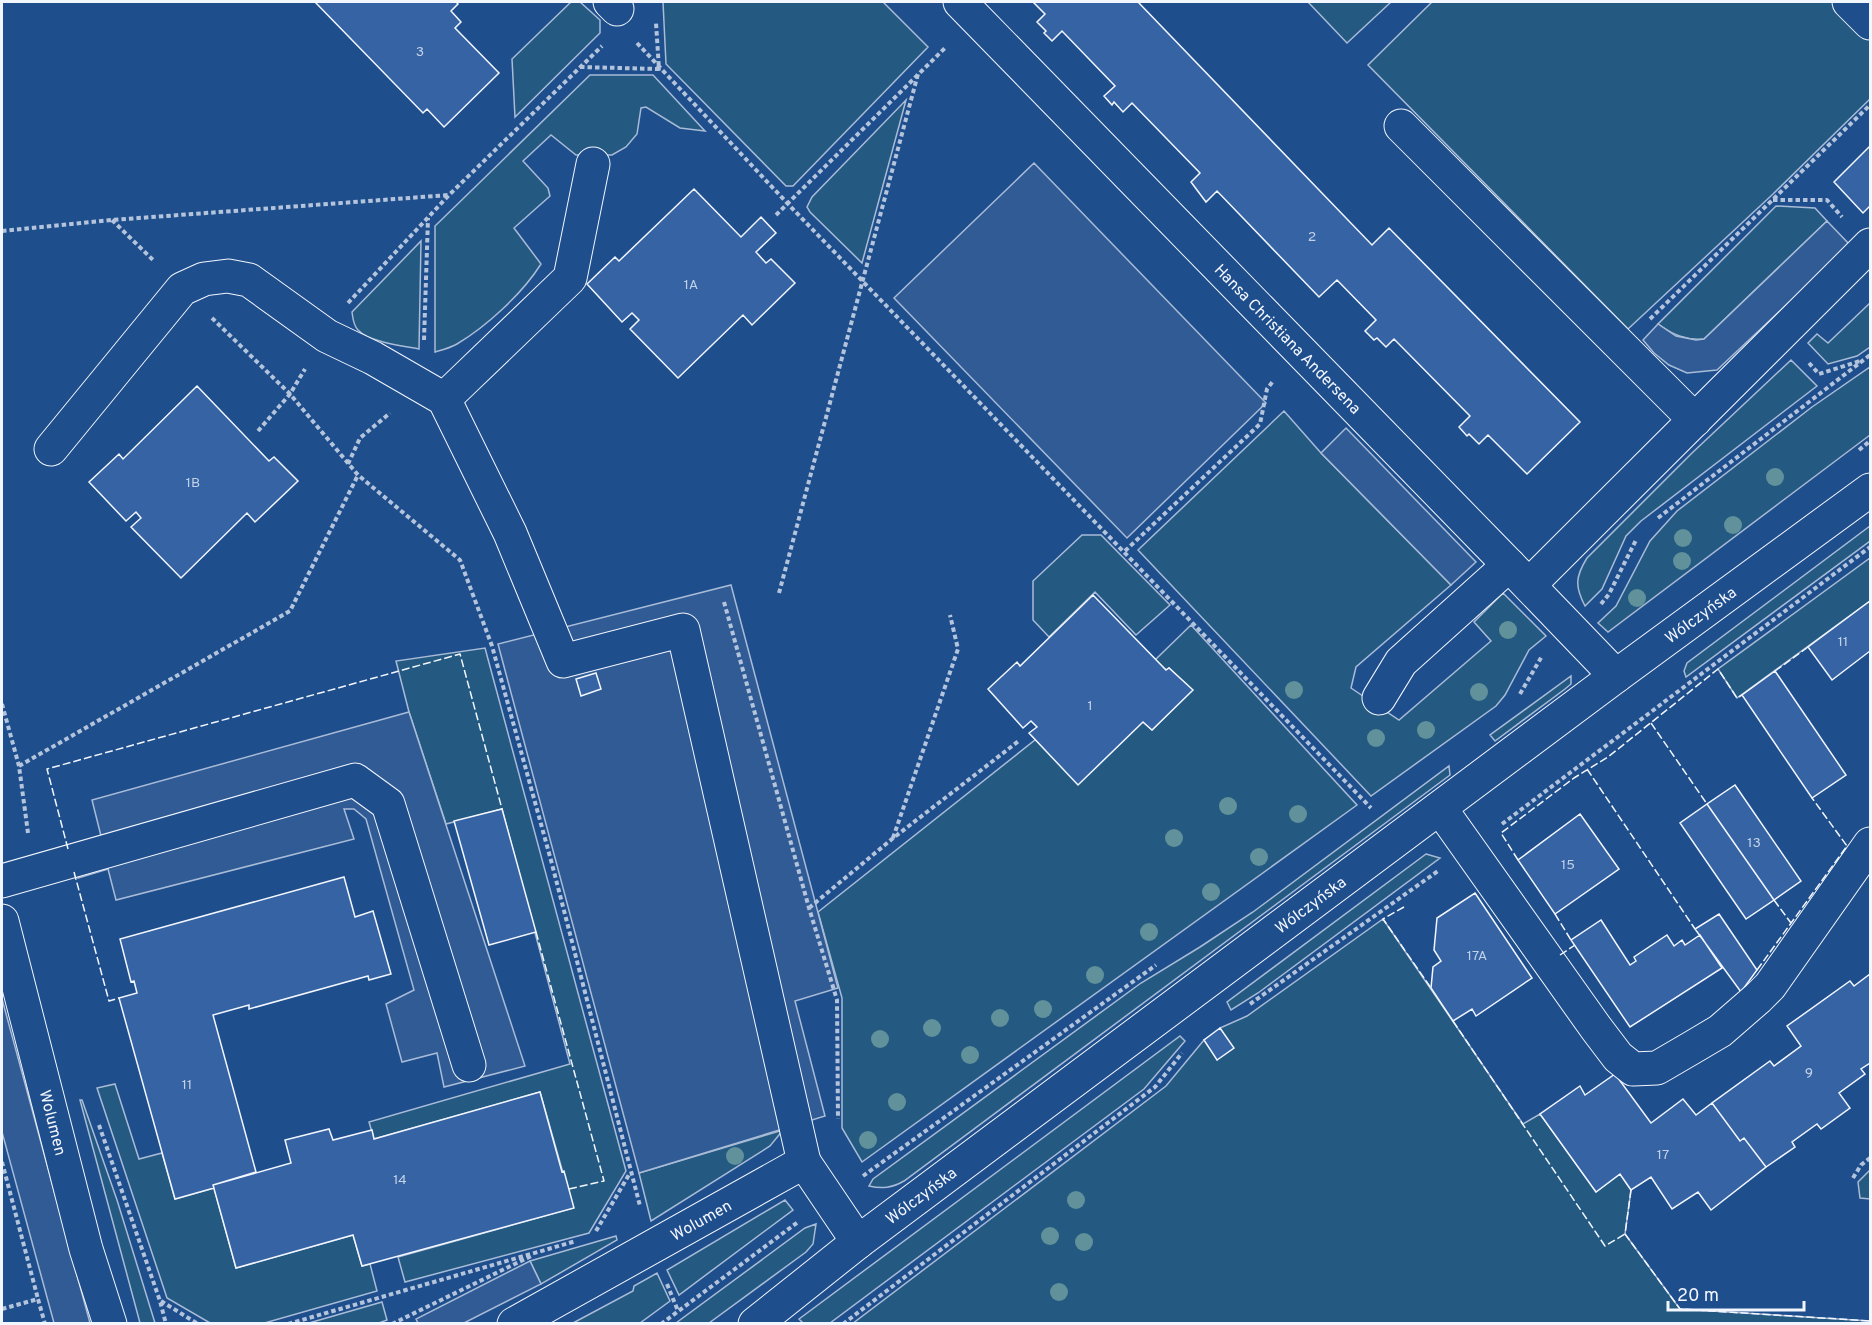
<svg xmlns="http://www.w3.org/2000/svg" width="1872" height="1325" font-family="Overpass,sans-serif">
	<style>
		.green { fill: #245a82; stroke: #a8bbd7; stroke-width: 1.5 }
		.parking { fill: #305b95; stroke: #a8bbd7; stroke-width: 1.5 }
		.building { fill: #3563a3; stroke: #f2f6ff; stroke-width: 1.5 }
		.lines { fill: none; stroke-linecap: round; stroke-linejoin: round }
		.minor-casing { stroke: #f2f6ff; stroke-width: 35 }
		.major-casing { stroke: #f2f6ff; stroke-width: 35 }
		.path { stroke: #b3c4dc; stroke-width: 4; stroke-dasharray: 4.5 3; stroke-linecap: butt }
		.minor { stroke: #1f4e8c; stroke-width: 33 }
		.major { stroke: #1f4e8c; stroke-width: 33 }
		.fence { stroke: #f2f6ff; stroke-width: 1.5; stroke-dasharray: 8 3; stroke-linecap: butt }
		.tree { fill: #61919a }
		.labels { text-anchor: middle; stroke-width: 4.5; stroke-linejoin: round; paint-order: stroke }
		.number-label { font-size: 14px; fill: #c3d1e8 }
		.street-label { font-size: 16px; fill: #f2f6ff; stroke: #1f4e8c }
	</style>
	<rect width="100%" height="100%" fill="#1f4e8c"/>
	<path class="green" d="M571 2H580L600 20V33L515 117 512 59Z
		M663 2H883L928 47 793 186H786L666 64Z
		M1308 2H1391L1347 43Z
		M1432 2H1834L1870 38V99L1773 194 1628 329 1368 65Z
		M590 75H653L705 131 680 128 646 107 641 108 637 134 626 147 612 155H576L551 135 523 161 548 188 550 196 514 228 541 264C522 294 487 326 457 344 450 348 442 350 435 352V226Z
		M906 100 862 263 810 212 807 207 812 197Z
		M1776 206 1815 208 1827 221 1704 339C1686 341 1672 334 1658 324Z
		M421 241 419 349C403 346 369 342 358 330 353 325 353 318 352 312Z
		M1870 303V347L1857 356 1828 364 1808 343 1817 334 1828 343Z
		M1791 360 1817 386 1641 521 1626 536 1602 589 1585 606C1575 587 1575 577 1587 558L1692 453Z
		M1870 367V435L1608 632 1598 623 1616 606 1650 541 1677 511 1812 407Z
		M1284 411 1321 453 1451 585 1356 667 1351 688 1399 720 1491 641 1474 622 1503 593 1546 636 1529 650 1505 695 1496 706 1371 796 1138 550Z
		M1870 526V541L1686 677 1684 671 1687 663Z
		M1082 535H1101L1170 605 1136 635 1095 592 1049 637 1033 620V581Z
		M1870 558V601L1737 698 1718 669Z
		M1191 625 1357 805 862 1162 842 1128V998L818 912 1035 740 1143 722 1152 730 1192 690 1169 668 1166 670 1155 660Z
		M485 648 626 1171 589 1233 405 1282 398 1257 573 1208 540 1092 374 1139 369 1122 570 1064 502 809 446 824 409 712 396 661Z
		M1571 676V684L1565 689 1495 741 1490 735Z
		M1449 766 1450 775 904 1181C892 1188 882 1189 869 1186L873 1179 1141 983 1200 947 1253 912Z
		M1426 854 1440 858 1258 993 1231 1010 1227 1002Z
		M1383 919 1523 1124 1540 1114 1596 1192 1620 1174 1631 1190 1625 1234 1680 1309 1870 1321V1324H852L1166 1086 1204 1040 1217 1059 1220 1028 1247 1016Z
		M1180 1036 1185 1041 1144 1089 830 1323H803L799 1319Z
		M115 1084 139 1159 162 1153 175 1199 214 1188 236 1268 353 1235 362 1266 370 1264 377 1291 261 1324 210 1323 167 1298 97 1088Z
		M80 1100H82L117 1200 155 1323H140Z
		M783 1130 770 1146 651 1221 639 1173Z
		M1870 1170V1199L1860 1198 1858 1182Z
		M785 1200 793 1210 679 1295 667 1270Z
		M816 1224 813 1244 806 1252 709 1323H676L805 1228Z
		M616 1236 617 1240 541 1284 530 1261Z
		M657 1273 670 1301 640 1323H573L633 1291 634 1286Z
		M382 1302 387 1320 379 1323H309Z"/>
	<path class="parking" d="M1034 163 1266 403 1127 538 894 298Z
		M1827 221 1850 245 1717 370 1687 373 1669 365 1654 353 1643 340 1658 324 1676 336 1696 340 1704 339Z
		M1346 428 1476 562 1451 585 1321 453Z
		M731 585 838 988 795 1001 825 1116 639 1173 498 644Z
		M409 712 525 1066 444 1087 437 1053 402 1062 386 1004 414 990 366 819 354 809H344L354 839 116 900 108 869 78 878 71 861 101 836 92 800Z
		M2 999 90 1323H54L2 1132Z
		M530 1261 541 1284 464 1323H418L416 1319Z"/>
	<path class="building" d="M315 2H456L458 4 451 11 461 22 455 28 499 73 444 127 427 109 423 113Z
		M1033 2H1138L1372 245 1389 228 1580 422 1527 474 1488 435 1479 444 1469 434 1467 436 1459 427 1470 416 1394 339 1386 347 1377 338 1374 340 1365 331 1376 320 1337 280 1319 297 1217 191 1206 202 1191 182 1200 173 1132 103 1123 112 1114 102 1112 105 1104 96 1115 86 1062 31 1052 41 1044 33 1046 31 1037 22 1045 14Z
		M1870 146V206L1863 213 1834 182Z
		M694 189 741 237 761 217 776 233 756 252 766 263 771 259 795 283 752 325 743 315 678 378 630 329 639 320 632 313 622 322 587 284 615 257 619 261Z
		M197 386 269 461 274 457 298 481 255 522 247 513 181 578 131 527 141 518 136 512 126 521 89 482 119 454 123 459Z
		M1093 595 1166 670 1169 668 1193 690 1152 730 1143 722 1078 785 1029 733 1037 727 1031 721 1023 728 988 689 1017 662 1020 666Z
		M1870 601V651L1832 680 1808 647Z
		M1775 671 1846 775 1812 798 1742 695Z
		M596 673 601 689 581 696 576 679Z
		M1735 785 1801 881 1774 900 1707 804Z
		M1707 804 1774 900 1746 919 1680 823Z
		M502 809 536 932 489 945 454 821Z
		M1580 814 1619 869 1555 914 1518 860Z
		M344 877 355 917 373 911 391 974 369 980 368 976 249 1009V1005L213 1015 256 1172 213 1185 214 1188 175 1199 119 998 137 993 134 981 131 982 120 939Z
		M1475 893 1532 978 1476 1016 1472 1009 1453 1021 1431 988 1433 967 1441 961 1434 950 1437 918Z
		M1719 914 1757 970 1741 992 1695 929Z
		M1601 920 1630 965 1636 961 1634 957 1667 935 1674 946 1682 940 1685 945 1700 935 1722 968 1630 1027 1571 940Z
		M1870 974V1063L1861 1069 1865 1074 1839 1093 1850 1108 1821 1129 1817 1124 1792 1142 1795 1147 1766 1167 1744 1138 1740 1141 1712 1103 1770 1061 1774 1066 1801 1046 1787 1026 1850 981 1854 986Z
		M1220 1028 1234 1048 1217 1060 1204 1040Z
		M1615 1074 1651 1123 1683 1099 1696 1115 1712 1103 1740 1141 1744 1138 1766 1167 1711 1210 1698 1192 1672 1209 1651 1177 1631 1190 1620 1174 1596 1192 1540 1114 1580 1086 1585 1095Z
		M540 1092 562 1172 564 1171 574 1208 362 1266 353 1235 236 1268 213 1185 291 1163 285 1140 329 1129 333 1140 372 1130 374 1139Z"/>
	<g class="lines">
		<g class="minor-casing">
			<g id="minor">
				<path d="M610 2 617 9"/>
				<path id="s1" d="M960 2 1509 565 1616 676"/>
				<path d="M1849 2 1870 23"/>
				<path d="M1401 126 1695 420"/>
				<path d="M444 399 570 278 593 164"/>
				<path d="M51 449 182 289 204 279 228 276 249 280 327 336 373 358 444 399 510 533 563 661 683 630 804 1162"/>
				<path d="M1529 585 1870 245"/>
				<path d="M1379 698 1401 662 1509 565"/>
				<path d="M1440 808 1596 1028 1618 1057 1633 1069 1657 1068 1693 1047 1720 1031 1758 998 1770 986 1870 844"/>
				<path d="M2 881 355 780 388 804 469 1065"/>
				<path id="s2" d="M2 921 86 1249 110 1324"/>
				<path id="s3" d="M514 1324 804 1162 858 1242"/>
			</g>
		</g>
		<g class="major-casing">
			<g id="major">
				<path id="s4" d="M755 1324 858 1242 1616 676 1870 490"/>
			</g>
		</g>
		<path class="path" d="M637 43 788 204 1371 808
			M580 67 659 69 656 23
			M1773 200H1827L1842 217
			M776 215 946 47
			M112 220 153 260
			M2 231 112 220 449 195
			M348 303 449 195 602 46
			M212 318 290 394 358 475 460 560 492 646 552 864 640 1206
			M1650 319 1870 105
			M424 340 428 218
			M1809 363 1819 374 1860 361
			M258 431 290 394 305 369
			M1859 450 1870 441
			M348 464 360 438 390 413
			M1658 518 1870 355
			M1125 551 1260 424 1267 389 1274 380
			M779 593 918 74
			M724 602 809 908 837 1000 838 1119
			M1601 604 1609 594 1636 540
			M1520 694 1542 656
			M2 704 19 766 28 833
			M19 766 290 611 358 475
			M1502 824 1870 547
			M893 838 958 649 950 615
			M809 908 892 839 1020 740
			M1250 1004 1438 871
			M99 1125 160 1301 166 1324
			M2 1162 38 1299
			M863 1176 1156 965
			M1853 1178 1861 1165 1870 1158
			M596 1231 630 1173
			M667 1284 678 1311
			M161 1301 198 1324
			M2 1309 38 1299 45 1324
			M288 1324 576 1241
			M392 1324 531 1256
			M661 1324 798 1222
			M843 1324 1155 1087 1182 1053"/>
		<use href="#minor" class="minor"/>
		<use href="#major" class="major"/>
		<path class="fence" d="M1775 671 1808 647
			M1651 723 1707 804
			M1587 769 1695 929
			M68 849 47 769 460 654 502 809
			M1518 860 1501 833 1574 778 1608 757 1718 669 1737 698 1742 695
			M74 872 109 1001 119 998
			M1774 900 1791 923
			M1404 907 1383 919 1431 988
			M1555 914 1571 940
			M536 932 604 1181 569 1189
			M1560 955 1575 945
			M1757 970 1847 846 1812 798
			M1453 1021 1605 1246 1625 1234
			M1631 1190 1625 1234 1680 1309 1870 1321"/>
	</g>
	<g class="tree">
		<circle cx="1775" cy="477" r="9"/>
		<circle cx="1733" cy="525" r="9"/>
		<circle cx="1683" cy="538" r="9"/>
		<circle cx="1682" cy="561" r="9"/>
		<circle cx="1637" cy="598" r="9"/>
		<circle cx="1508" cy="630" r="9"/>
		<circle cx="1294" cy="690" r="9"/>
		<circle cx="1479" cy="692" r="9"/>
		<circle cx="1426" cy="730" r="9"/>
		<circle cx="1376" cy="738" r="9"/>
		<circle cx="1228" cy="806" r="9"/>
		<circle cx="1298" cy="814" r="9"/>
		<circle cx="1174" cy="838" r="9"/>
		<circle cx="1259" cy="857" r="9"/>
		<circle cx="1211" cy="892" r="9"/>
		<circle cx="1149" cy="932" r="9"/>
		<circle cx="1095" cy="975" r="9"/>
		<circle cx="1043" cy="1009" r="9"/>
		<circle cx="1000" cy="1018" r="9"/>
		<circle cx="932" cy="1028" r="9"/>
		<circle cx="880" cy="1039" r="9"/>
		<circle cx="970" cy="1055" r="9"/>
		<circle cx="897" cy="1102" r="9"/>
		<circle cx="868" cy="1140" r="9"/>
		<circle cx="735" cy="1156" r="9"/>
		<circle cx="1076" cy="1200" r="9"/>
		<circle cx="1050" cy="1236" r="9"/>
		<circle cx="1084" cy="1242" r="9"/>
		<circle cx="1059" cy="1292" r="9"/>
	</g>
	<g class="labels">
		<g class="number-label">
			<text x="420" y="56">3</text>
			<text x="1312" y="241">2</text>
			<text x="691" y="289">1A</text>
			<text x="193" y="487">1B</text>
			<text x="1843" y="646">11</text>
			<text x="1090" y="710">1</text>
			<text x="1754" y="847">13</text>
			<text x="1568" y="869">15</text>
			<text x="1477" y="960">17A</text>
			<text x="1809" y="1077">9</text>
			<text x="187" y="1089">11</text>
			<text x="1663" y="1159">17</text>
			<text x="400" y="1184">14</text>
		</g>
		<g class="street-label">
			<text dy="6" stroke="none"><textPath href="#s1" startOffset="470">Hansa Christiana Andersena</textPath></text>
			<text dy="6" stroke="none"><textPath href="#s4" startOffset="1182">Wólczyńska</textPath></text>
			<text dy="6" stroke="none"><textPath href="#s4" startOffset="696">Wólczyńska</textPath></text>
			<text dy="6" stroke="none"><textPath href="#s2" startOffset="208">Wolumen</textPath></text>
			<text dy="6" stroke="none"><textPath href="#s4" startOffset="210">Wólczyńska</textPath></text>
			<text dy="6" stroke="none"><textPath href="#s3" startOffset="214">Wolumen</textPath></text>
		</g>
	</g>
	<rect width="1872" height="1325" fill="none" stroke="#f2f6ff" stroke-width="6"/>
	<path d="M1668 1301v9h136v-9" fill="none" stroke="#f2f6ff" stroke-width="3"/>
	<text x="1677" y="1301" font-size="18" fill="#f2f6ff" stroke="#1f4e8c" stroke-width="4.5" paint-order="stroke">20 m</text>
</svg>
